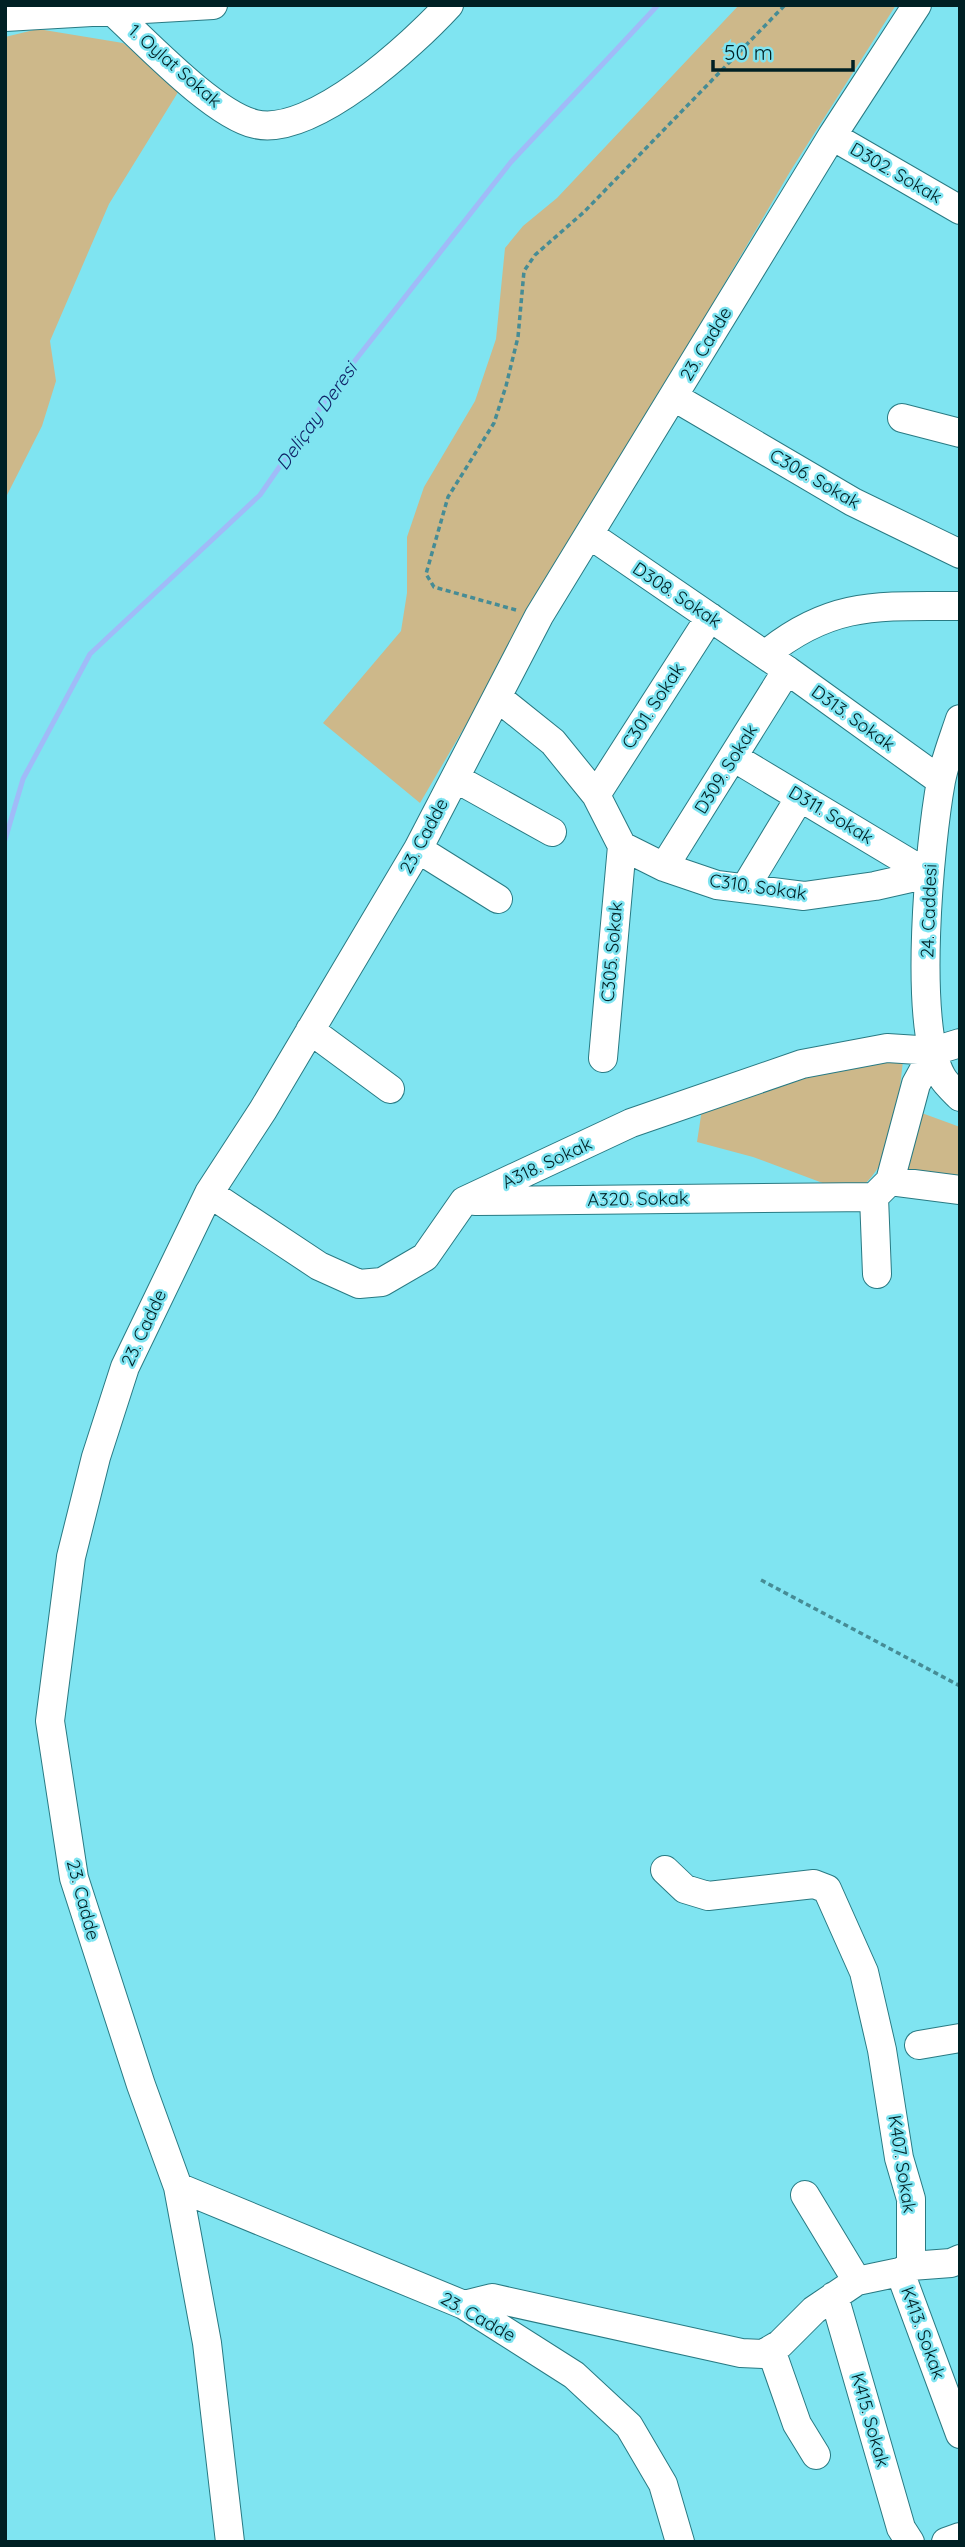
<svg xmlns="http://www.w3.org/2000/svg" width="965" height="2547" font-family="Quicksand,sans-serif">
	<style>
		.green { fill: #cdb88a }
		.lines { fill: none; stroke-linecap: round; stroke-linejoin: round }
		.stream { stroke: #a0bbf8; stroke-width: 5 }
		.minor-casing { stroke: #297a83; stroke-width: 30 }
		.path { stroke: #468c95; stroke-width: 3.5; stroke-dasharray: 5 3.5; stroke-linecap: butt }
		.minor { stroke: #fff; stroke-width: 28 }
		.labels { text-anchor: middle; stroke-width: 5; stroke-linejoin: round; paint-order: stroke }
		.street-label { font-size: 18px; fill: #002024; stroke: #7fe4f1 }
		.water-label { font-size: 19px; font-style: italic; fill: #102468; stroke: #7fe4f1 }
	</style>
	<rect width="100%" height="100%" fill="#7fe4f1"/>
	<path class="green" d="M739 5H896L791 170 420 803 323 723 401 631 407 593V537L424 487 475 401 496 339 505 248 523 226 557 198Z
		M38 29 123 43 180 89 109 204 50 341 56 381 42 426 5 499V37Z
		M860 1059 903 1061C898 1101 896 1154 866 1183L828 1185 753 1157 697 1142 702 1109Z
		M919 1112 960 1127V1182L914 1174 906 1167Z"/>
	<g class="lines">
		<path class="stream" d="M5 840 23 779 90 654 260 495 339 381 511 162 658 5"/>
		<g class="minor-casing">
			<path id="minor" d="M113 12C147 43 213 114 255 124 312 138 413 44 449 5
				M5 17 213 5
				M832 136 960 210
				M674 397 853 502 960 554
				M902 418 960 433
				M590 535 787 670 941 781
				M765 655C831 601 879 606 960 606
				M497 697 553 742 596 795 622 846 664 867 717 885 804 896 875 886 928 874
				M960 719C953 740 945 760 941 781 930 841 912 1026 942 1077 946 1084 954 1091 960 1097
				M733 757 928 874
				M455 778 552 832
				M596 795 710 617
				M418 849 498 899
				M664 867 787 670
				M745 888 800 797
				M310 1030 390 1089
				M603 1058 622 846
				M890 1181 960 1190
				M209 1193 319 1266 359 1284 382 1282 425 1257 464 1201 631 1123 802 1064 887 1048 934 1051 960 1043
				M475 1201 874 1197
				M877 1274 874 1197 890 1181 916 1084 934 1051
				M919 2045 960 2038
				M178 2187 207 2343 230 2542
				M805 2195 857 2281
				M911 2266 951 2263 960 2259
				M900 2272 960 2434
				M834 2296 901 2528 910 2542
				M464 2305 492 2298 741 2353 763 2354 780 2344 814 2310 857 2281 900 2272 911 2266V2199L899 2158 882 2050 864 1972 827 1889 814 1884 708 1896 685 1889 665 1870
				M771 2350 797 2424 816 2455
				M680 2542 663 2484 629 2426 574 2375 464 2305 178 2187 141 2085 74 1878 50 1721 71 1557 96 1457 125 1367 209 1193 263 1110 418 849 539 616 832 136 917 5
				M946 2542 960 2537"/>
		</g>
		<path class="path" d="M516 610 434 587 426 574 448 497 494 423 506 386 518 337 524 271 535 255 584 212 785 5
			M761 1580 960 1686"/>
		<use href="#minor" class="minor"/>
	</g>
	<g class="labels">
		<g class="street-label">
			<text transform="translate(175 66) rotate(41)" y="6">1. Oylat Sokak</text>
			<text transform="translate(896 173) rotate(30)" y="6">D302. Sokak</text>
			<text transform="translate(706 344) rotate(-59)" y="6">23. Cadde</text>
			<text transform="translate(815 479) rotate(30)" y="6">C306. Sokak</text>
			<text transform="translate(677 595) rotate(34)" y="6">D308. Sokak</text>
			<text transform="translate(653 706) rotate(-57)" y="6">C301. Sokak</text>
			<text transform="translate(853 718) rotate(36)" y="6">D313. Sokak</text>
			<text transform="translate(726 769) rotate(-58)" y="6">D309. Sokak</text>
			<text transform="translate(831 815) rotate(31)" y="6">D311. Sokak</text>
			<text transform="translate(424 836) rotate(-62)" y="6">23. Cadde</text>
			<text transform="translate(758 887) rotate(8)" y="6">C310. Sokak</text>
			<text transform="translate(929 911) rotate(-88)" y="6">24. Caddesi</text>
			<text transform="translate(612 952) rotate(-85)" y="6">C305. Sokak</text>
			<text transform="translate(547 1163) rotate(-25)" y="6">A318. Sokak</text>
			<text transform="translate(638 1199) rotate(-1)" y="6">A320. Sokak</text>
			<text transform="translate(144 1328) rotate(-65)" y="6">23. Cadde</text>
			<text transform="translate(83 1900) rotate(75)" y="6">23. Cadde</text>
			<text transform="translate(902 2164) rotate(81)" y="6">K407. Sokak</text>
			<text transform="translate(478 2317) rotate(29)" y="6">23. Cadde</text>
			<text transform="translate(923 2333) rotate(70)" y="6">K413. Sokak</text>
			<text transform="translate(870 2420) rotate(74)" y="6">K415. Sokak</text>
		</g>
		<g class="water-label">
			<text transform="translate(316 416) rotate(-55)" y="7">Deliçay Deresi</text>
		</g>
	</g>
	<rect width="965" height="2547" fill="none" stroke="#002024" stroke-width="14"/>
	<path d="M713 60v10h140v-10" fill="none" stroke="#002024" stroke-width="3.5"/>
	<text x="724" y="60" font-size="21" fill="#002024" stroke="#7fe4f1" stroke-width="5" paint-order="stroke">50 m</text>
</svg>
